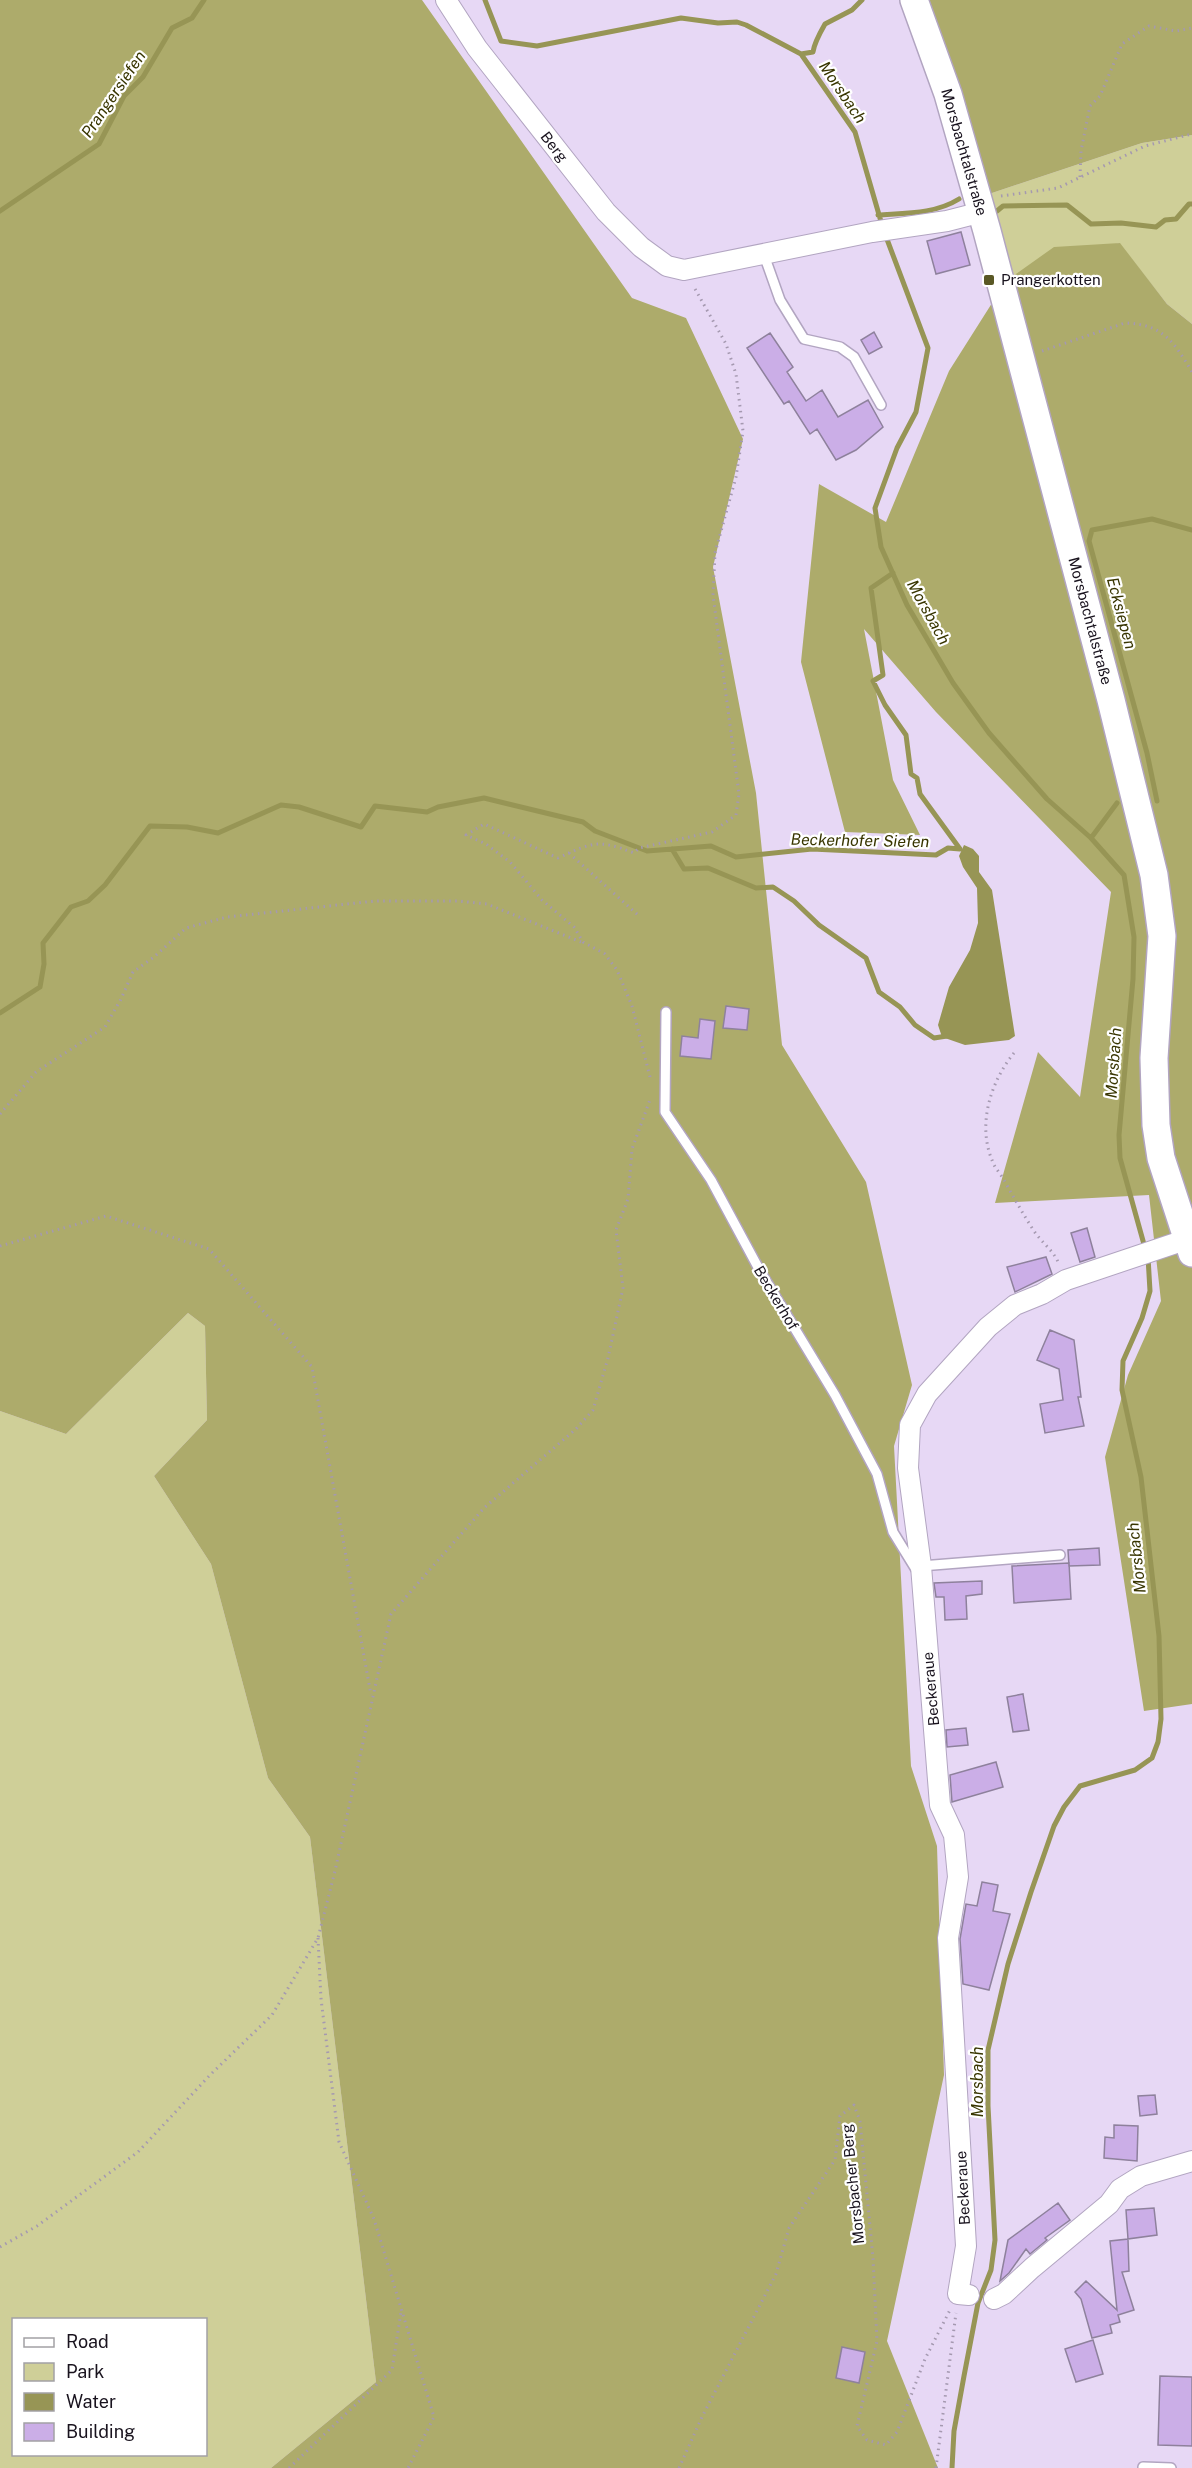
<svg xmlns="http://www.w3.org/2000/svg" width="1192" height="2468" font-family="'Public Sans',sans-serif">
	<style>
		.green { fill: #cfcf98; fill-rule: evenodd }
		.forest { fill: #adab6b }
		.water { fill: #979555 }
		.lines { fill: none; stroke-linecap: round; stroke-linejoin: round }
		.stream { stroke: #979555; stroke-width: 5 }
		.building { fill: #cbaee7; stroke: #8e819c; stroke-width: 1.5 }
		.service-casing { stroke: #b2a5c1; stroke-width: 12 }
		.minor-casing { stroke: #b2a5c1; stroke-width: 22 }
		.secondary-casing { stroke: #b2a5c1; stroke-width: 30 }
		.path { stroke: #a599b0; stroke-width: 3; stroke-dasharray: 1.5 4.5; stroke-linecap: butt }
		.service { stroke: #fff; stroke-width: 9 }
		.minor { stroke: #fff; stroke-width: 20 }
		.secondary { stroke: #fff; stroke-width: 27 }
		.poi-dot { fill: #5a5825; stroke: #fff; stroke-width: 2 }
		.labels { text-anchor: middle; stroke-width: 4.5; stroke-linejoin: round; paint-order: stroke }
		.street-label { font-size: 15px; fill: #19131e; stroke: #fff }
		.poi-label { font-size: 15px; fill: #19131e; stroke: #fff; text-anchor: start }
		.water-label { font-size: 16px; font-style: italic; fill: #383500; stroke: #fff }
	</style>
	<rect width="100%" height="100%" fill="#e7d8f5"/>
	<path class="green" d="M1192 135V324L1167 304 1119 243 1006 281 980 197 1142 143Z
		M188 1313 205 1326 207 1420 154 1476 211 1564 268 1778 310 1837 376 2382 271 2468H0V1411L66 1434ZM14 2320H206V2454H14Z"/>
	<path class="forest" d="M0 0H422L632 298 686 318 743 439 713 567 756 793 782 1045 866 1182 912 1385 894 1446 911 1766 937 1846 944 2075 887 2341 938 2468H271L376 2382 310 1837 268 1778 211 1564 154 1476 207 1420 205 1326 188 1313 66 1434 0 1411Z
		M915 0H1192V135L1142 143 980 197Z
		M1120 243 1167 304 1192 324V1704L1144 1711 1105 1457 1128 1375 1161 1301 1149 1195 995 1203 1038 1052 1080 1097 1111 892 936 712 864 629 893 780 920 835 845 832 801 662 819 484 886 522 949 371 1006 281 1054 247Z"/>
	<path class="water" d="M964 845 973 849 979 856V872L992 890 1015 1036 1009 1040 965 1045 942 1037 938 1025 949 987 970 950 978 923 977 888 963 867 959 856Z"/>
	<g class="lines">
		<path class="stream" d="M485 0 501 41 537 46 681 18 718 23 737 22 746 25 801 54 855 132 882 225
			M801 54 813 52C814 44 821 31 825 24L852 10 862 0
			M0 211 99 144 124 96 143 77 172 28 192 18 204 0
			M997 211 1003 206 1067 205 1091 224 1121 223 1156 227 1165 220 1176 219 1189 204H1192
			M878 215C906 213 935 214 959 199
			M885 234 928 348 916 412 897 448 875 508 881 547 907 605 953 683 989 733 1047 799 1091 838 1124 875 1134 937 1133 979 1119 1135 1120 1158 1145 1248
			M1157 801 1147 753 1089 541 1092 530 1152 519 1192 530
			M1091 838 1117 803
			M672 849 684 869 708 868 756 888 773 887 794 901 819 925 866 958 879 992 900 1007 915 1025 934 1038 947 1036
			M0 1013 40 987 44 964 43 943 71 907 88 901 105 885 150 826 187 827 218 833 281 805 299 807 361 827 375 806 427 812 438 807 484 798 583 822 595 831 647 851 711 846 736 857 812 849 936 855 948 848 960 849 920 794 917 778 911 774 906 735 885 705 873 681 883 675 871 588 893 573
			M952 2468 954 2431 964 2376 978 2303 991 2270 995 2240 988 2106V2050L1008 1964 1031 1892 1054 1826 1064 1807 1080 1786 1135 1770 1152 1758 1158 1742 1161 1719 1159 1636 1141 1477 1122 1390 1123 1361 1142 1318 1150 1291 1148 1257"/>
	</g>
	<path class="building" d="M961 232 970 265 936 274 927 241Z
		M874 332 882 347 869 354 861 340Z
		M770 333 793 367 787 372 806 401 822 390 838 417 868 400 883 427 856 450 836 460 817 429 810 434 789 401 784 404 747 348Z
		M726 1006 749 1009 747 1030 723 1028Z
		M700 1019 715 1021 711 1059 680 1056 682 1036 698 1038Z
		M1087 1228 1095 1257 1080 1262 1071 1233Z
		M1046 1257 1052 1274 1015 1292 1007 1267Z
		M1050 1330 1074 1340 1081 1397H1078L1084 1426 1045 1433 1040 1404 1063 1400 1059 1369 1037 1360Z
		M1099 1548 1100 1565 1069 1566 1068 1550Z
		M1069 1563 1071 1599 1014 1603 1012 1566Z
		M982 1581V1594L966 1596 967 1619 945 1620 944 1597H936L934 1583Z
		M1023 1694 1029 1730 1013 1732 1007 1697Z
		M966 1728 968 1745 947 1747 946 1730Z
		M996 1762 1003 1787 952 1802 950 1775Z
		M982 1882 998 1885 993 1911 1010 1914 989 1990 963 1984 960 1939 966 1904 977 1906Z
		M1155 2095 1157 2114 1140 2116 1138 2096Z
		M1114 2125 1138 2126 1137 2161 1104 2158 1105 2137 1114 2138Z
		M1058 2203 1070 2220 1045 2238 1047 2240 1030 2254 1026 2249 1009 2273 1000 2281 1008 2240Z
		M1154 2208 1157 2235 1128 2239 1129 2271 1122 2272 1134 2310 1118 2315 1120 2322 1110 2325 1112 2333 1092 2338 1081 2299 1075 2292 1086 2281 1117 2310 1110 2241 1128 2239 1126 2210Z
		M1093 2340 1103 2374 1076 2382 1065 2349Z
		M842 2347 865 2352 859 2383 836 2378Z
		M1160 2376 1192 2377V2446L1158 2445Z"/>
	<g class="lines">
		<g class="service-casing">
			<path id="service" d="M764 255 780 300 804 339 840 347 854 357 881 405
				M666 1012 665 1112 711 1180 760 1271 835 1395 877 1474 893 1532 917 1571
				M921 1566 1060 1555
				M1143 2467 1171 2468"/>
		</g>
		<g class="minor-casing">
			<path id="minor" d="M446 0 477 48 606 212 641 247 667 266 684 270 872 232 947 221 982 212
				M969 2295 958 2294 966 2246 948 1938 958 1877 954 1835 940 1805 921 1566 908 1468 910 1425 927 1394 988 1327 1015 1305 1042 1294 1066 1280 1188 1239
				M994 2299 1004 2294 1032 2268 1109 2204 1120 2189 1141 2176 1192 2161"/>
		</g>
		<g class="secondary-casing">
			<path id="secondary" d="M914 0 948 94 987 231 1111 700 1154 875 1162 936 1154 1058 1156 1125 1161 1158 1192 1253"/>
		</g>
		<path class="path" d="M1080 177 1081 151 1090 106 1100 96 1122 44 1149 26 1176 31 1192 28
			M1001 196 1058 188 1145 146 1192 134
			M1042 351 1125 323C1163 324 1174 342 1192 372
			M569 853 638 915
			M1014 1053C991 1081 977 1124 992 1160 994 1167 1000 1173 1004 1180 1014 1198 1023 1214 1034 1231 1042 1243 1054 1251 1059 1264
			M650 1077 632 1006 617 970 605 954 583 942 574 927 542 900 510 862 486 844 466 835 484 824 558 858C593 842 598 839 634 853L639 848 712 832 736 815 739 794 713 595 715 553 736 477 743 431 736 374 726 344 694 287
			M0 1114 36 1072 105 1027 121 999 133 972 154 957 186 928 227 917 375 901H458L487 904 581 942
			M0 1246 106 1216 209 1249 312 1367 371 1695
			M318 1938 321 1999 339 2142 374 2219 434 2417 408 2468
			M0 2247 37 2226 138 2152 211 2074 272 2015 318 1938 335 1871 391 1614 484 1508 576 1429 593 1410 608 1358 623 1288 616 1230 628 1199 632 1149 651 1097
			M289 2468 392 2370 401 2312
			M679 2468 702 2417 776 2274 789 2228 835 2160 840 2116 854 2105 860 2121 873 2258 877 2341 857 2426 867 2440 886 2445 897 2432 925 2359 950 2310
			M936 2468 956 2313"/>
		<use href="#service" class="service"/>
		<use href="#minor" class="minor"/>
		<use href="#secondary" class="secondary"/>
	</g>
	<rect class="poi-dot" x="983" y="274" width="12" height="12" rx="3"/>
	<g class="labels">
		<g class="street-label">
			<text transform="translate(554 147) rotate(52)" y="5">Berg</text>
			<text transform="translate(964 152) rotate(74)" y="5">Morsbachtalstraße</text>
			<text transform="translate(1090 621) rotate(75)" y="5">Morsbachtalstraße</text>
			<text transform="translate(776 1298) rotate(59)" y="5">Beckerhof</text>
			<text transform="translate(931 1689) rotate(-95)" y="5">Beckeraue</text>
			<text transform="translate(853 2184) rotate(-96)" y="5">Morsbacher Berg</text>
			<text transform="translate(963 2188) rotate(-93)" y="5">Beckeraue</text>
		</g>
		<g class="poi-label">
			<text x="1001" y="285">Prangerkotten</text>
		</g>
		<g class="water-label">
			<text transform="translate(843 92) rotate(56)" y="6">Morsbach</text>
			<text transform="translate(113 94) rotate(-56)" y="6">Prangersiefen</text>
			<text transform="translate(929 612) rotate(61)" y="6">Morsbach</text>
			<text transform="translate(1122 613) rotate(75)" y="6">Ecksiepen</text>
			<text transform="translate(860 840) rotate(1)" y="6">Beckerhofer Siefen</text>
			<text transform="translate(1113 1063) rotate(-86)" y="6">Morsbach</text>
			<text transform="translate(1136 1558) rotate(-96)" y="6">Morsbach</text>
			<text transform="translate(977 2082) rotate(-90)" y="6">Morsbach</text>
		</g>
	</g>
	<rect x="12" y="2318" width="195" height="138" fill="#ffffff" stroke="#a3a1a5" stroke-width="1.5"/>
	<rect x="24" y="2338" width="30" height="9" fill="#ffffff" stroke="#a3a1a5" stroke-width="1.5"/>
	<text x="66" y="2348" font-size="18" fill="#19131e">Road</text>
	<rect x="24" y="2363" width="30" height="18" fill="#cfcf98" stroke="#a3a1a5" stroke-width="1.5"/>
	<text x="66" y="2378" font-size="18" fill="#19131e">Park</text>
	<rect x="24" y="2393" width="30" height="18" fill="#979555" stroke="#a3a1a5" stroke-width="1.5"/>
	<text x="66" y="2408" font-size="18" fill="#19131e">Water</text>
	<rect x="24" y="2423" width="30" height="18" fill="#cbaee7" stroke="#a3a1a5" stroke-width="1.5"/>
	<text x="66" y="2438" font-size="18" fill="#19131e">Building</text>
</svg>
